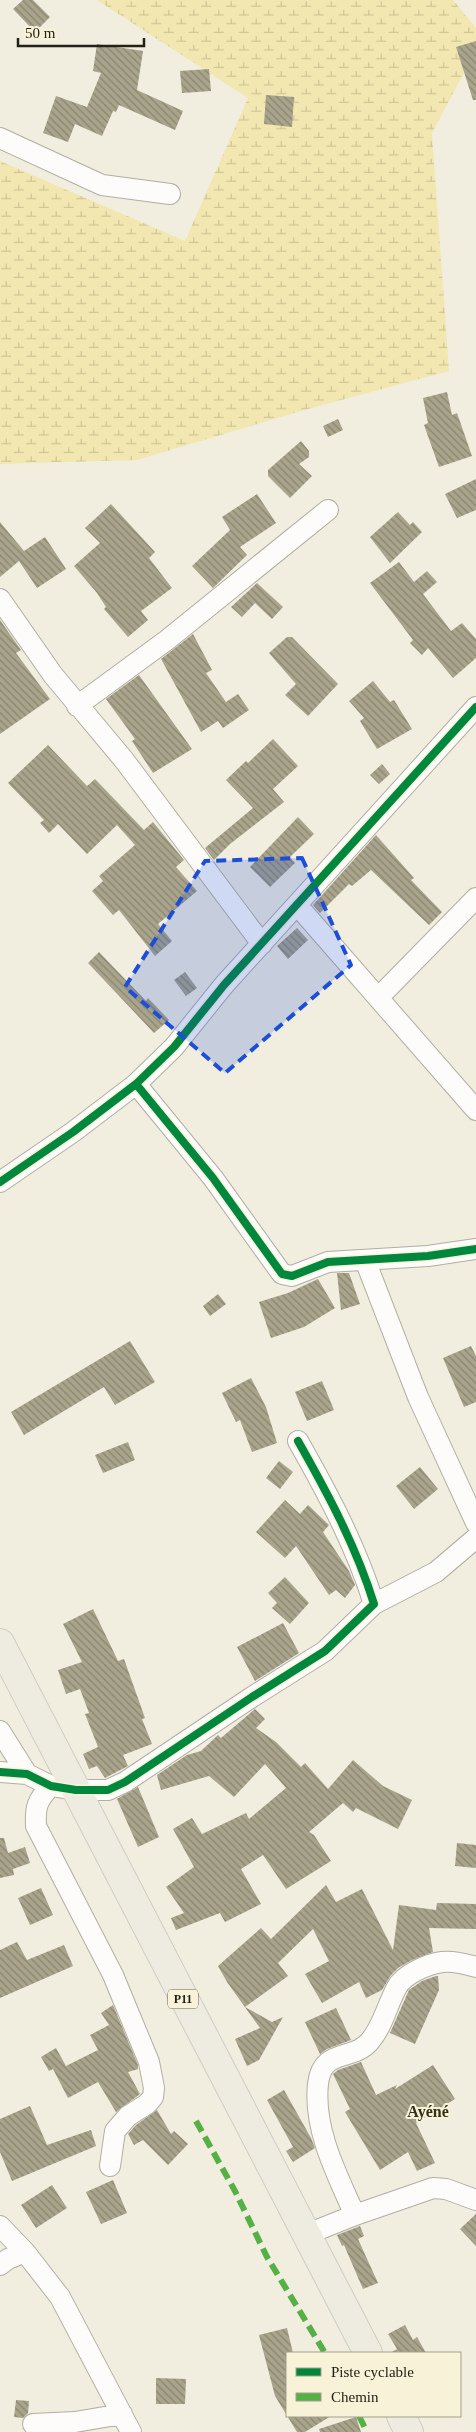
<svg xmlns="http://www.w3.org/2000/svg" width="476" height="2432" font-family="'Times New Roman',serif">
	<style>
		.wetland { fill: url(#wetland-marsh) }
		.building { fill: url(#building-back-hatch) }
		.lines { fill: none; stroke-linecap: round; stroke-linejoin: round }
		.street-casing { stroke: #b1aea2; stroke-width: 22 }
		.primary-casing { stroke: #ceccc5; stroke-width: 30 }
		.street { stroke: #fdfcfa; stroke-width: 20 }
		.primary { stroke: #eeece1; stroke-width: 28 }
		.quiet { stroke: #55b145; stroke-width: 6; stroke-dasharray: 12 6; stroke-linecap: butt }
		.cycleway-casing { stroke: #f8f3d8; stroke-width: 11 }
		.cycleway { stroke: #00873e; stroke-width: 8 }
		.marked { fill: #1d4ed8; fill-opacity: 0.2; stroke: #1d4ed8; stroke-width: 4; stroke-dasharray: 10 6; stroke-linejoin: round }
		.labels { text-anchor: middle; stroke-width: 4; stroke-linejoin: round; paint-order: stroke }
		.shield { fill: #f8f3d8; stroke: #636051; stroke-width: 1 }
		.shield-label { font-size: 12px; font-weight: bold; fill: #232117 }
		.quarter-label { font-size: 16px; font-weight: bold; fill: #332f19; stroke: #f8f3d8 }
	</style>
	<defs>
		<pattern id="wetland-marsh" width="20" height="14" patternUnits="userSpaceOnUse" patternTransform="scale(1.25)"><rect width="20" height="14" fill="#f2e7b0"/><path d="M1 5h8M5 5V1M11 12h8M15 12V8" fill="none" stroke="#cfc697"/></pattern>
		<pattern id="building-back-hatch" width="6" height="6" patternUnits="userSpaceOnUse" patternTransform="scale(1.25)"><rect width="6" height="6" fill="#a9a48b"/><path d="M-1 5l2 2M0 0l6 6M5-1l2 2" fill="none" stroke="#898571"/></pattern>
	</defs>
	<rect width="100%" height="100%" fill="#f1eedf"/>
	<path class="wetland" d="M97 0H453L476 28V50L432 133 449 371 308 409 137 460 0 464V161L185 241 248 98Z"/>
	<path class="building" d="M23 0H33L50 17 35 32 13 9Z
		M476 41V100H473L456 47Z
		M97 44 143 51 137 90 183 111 175 130 119 105 116 112 113 111 102 136 75 124 68 142 43 133 56 96 87 107 101 73 93 71Z
		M209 69 211 91 182 93 180 71Z
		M266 95 294 97 292 127 264 124Z
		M447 392 452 415 457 413 472 456 439 467 424 425 428 423 423 398Z
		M338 419 343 430 328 437 323 426Z
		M301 441 309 451V457L299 464 312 476 290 498 268 476V470Z
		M476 479V510L457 518 445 494Z
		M257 494 276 523 240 547 247 555 213 588 192 566 230 530 222 517Z
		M111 504 155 552 149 558 172 588 141 611 148 620 128 637 104 609 106 607 97 593 74 566 100 543 85 528Z
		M398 512 410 525 413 522 422 532 390 563 370 537Z
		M0 522 24 551 45 537 66 569 37 588 19 561 0 577Z
		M399 562 414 582 427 571 437 582 423 594 451 631 462 623 476 639V658L453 678 428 648 422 655 410 643 413 640 370 583Z
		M257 583 283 607 272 619 255 603 242 617 231 607Z
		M0 620 21 650 16 653 50 699 0 734Z
		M193 634 212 670 206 673 226 702 238 694 249 710 223 728 218 721 201 732 161 659Z
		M287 637H292L338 684 308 716 285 695 296 684 269 653Z
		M139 675 192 749 153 773 132 741 135 739 106 699Z
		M373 681 390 702 394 700 412 729 377 749 360 721 364 718 349 701Z
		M273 739 298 766 273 789 284 802 230 844 214 860 205 848 253 808 226 780 246 761 248 763Z
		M48 745 87 786 95 779 144 830 153 822 184 860 176 867 197 891 158 924 172 941 155 956 119 910 113 915 92 891 103 881 99 876 135 845 117 825 87 854 58 824 49 833 40 823 44 820 8 783Z
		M382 764 390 774 379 784 370 775Z
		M298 817 314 834 290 857 295 863 270 887 250 867Z
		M376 835 414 878 411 880 442 912 429 925 371 870 352 886 349 884 320 913 313 905Z
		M297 928 308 940 288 959 277 946Z
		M99 952 146 1001 148 998 169 1020 154 1033 88 963Z
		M185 972 197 988 186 996 174 980Z
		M337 1273H349L360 1304 341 1310Z
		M318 1279 335 1308 304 1327 271 1338 259 1302 288 1293Z
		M218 1294 226 1304 210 1316 203 1306Z
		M130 1341 155 1382 115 1405 104 1387 24 1435 11 1412Z
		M471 1346 476 1356V1402L464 1407 443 1358Z
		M251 1378 266 1407 277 1443 252 1452 240 1420 236 1422 222 1393Z
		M322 1381 334 1410 307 1421 295 1392Z
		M128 1442 135 1460 103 1473 95 1455Z
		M279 1461 293 1472 280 1489 266 1478Z
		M420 1467 438 1489 414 1509 396 1486Z
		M285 1500 300 1514 308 1505 329 1525 323 1532 349 1571 355 1585 345 1598 336 1590 329 1595 296 1546 285 1558 256 1532Z
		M285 1577 309 1603 290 1624 272 1608 277 1603 268 1593Z
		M93 1609 118 1661 124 1659 145 1718 142 1719 152 1744 123 1755 128 1766 105 1778 97 1766 89 1769 83 1754 98 1747 85 1714 89 1713 80 1689 66 1694 58 1670 82 1662 63 1624Z
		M283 1623 299 1653 255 1681 237 1647Z
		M255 1709 265 1719 256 1728 276 1742 301 1767 305 1763 328 1789 353 1760 383 1786 412 1800 398 1829 356 1808 353 1812 343 1803 309 1832 314 1835 331 1861 286 1889 263 1855 241 1869 261 1904 225 1922 220 1913 176 1930 171 1918 184 1913 166 1887 194 1867 173 1829 192 1818 202 1834 246 1813 249 1819 286 1788 265 1764 234 1797 209 1776 161 1790 157 1775 187 1755 201 1751 218 1735 221 1738Z
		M138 1787 159 1837 138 1847 117 1799 115 1800Z
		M0 1838H4L8 1853 25 1847 30 1863 13 1869 14 1875 0 1878Z
		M457 1843 476 1845V1868L455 1866Z
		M326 1885 336 1902 362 1889 393 1950 399 1905 436 1910 437 1903 476 1904V1929L429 1928 433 1952 412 1960 398 1968 391 1975 382 1990 366 1998 359 1982 322 2003 305 1974 329 1961 313 1929 278 1963 288 1976 245 2007 272 2022 283 2017 259 2060 247 2066 235 2039 260 2028 227 1982 218 1966 261 1928 271 1939Z
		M41 1888 53 1915 30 1925 18 1898Z
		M17 1942 27 1960 64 1945 73 1966 0 1998V1950Z
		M436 1976H438L439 1990 415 2044 390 2033 409 1990 422 1981Z
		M113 2005 138 2065V2069L128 2072 140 2094 116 2112 98 2082 68 2098 53 2069 49 2071 41 2057 56 2048 66 2066 98 2050 90 2035 109 2025 101 2013Z
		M336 2008 351 2040 327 2049 320 2054 305 2022Z
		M361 2062 376 2095 397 2085 395 2089 433 2065 455 2099 416 2123 435 2163 417 2171 408 2152 380 2170 345 2112 350 2109 333 2074 338 2070Z
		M284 2090 311 2138 315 2148 293 2162 286 2151 293 2147 267 2100Z
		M30 2106 47 2145 91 2130 96 2146 12 2181 0 2152V2119Z
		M157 2110 171 2134 174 2131 188 2144 168 2165 143 2140 134 2145 128 2134 136 2125Z
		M113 2180 127 2213 101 2224 86 2192Z
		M52 2185 67 2208 36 2228 21 2205Z
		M476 2214V2246L460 2229Z
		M360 2226 364 2236 358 2239 378 2283 363 2289 344 2245 342 2246 337 2235Z
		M405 2325 413 2340 417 2337 426 2353H390L397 2349 388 2334Z
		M287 2328 293 2353H287V2416H331L305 2432H297L275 2396 259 2335Z
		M156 2378 186 2379 185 2404H156Z
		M16 2400 29 2401 28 2413 23 2418 14 2417Z
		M356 2417 361 2432H320L319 2429Z"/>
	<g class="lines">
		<g class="street-casing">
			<path id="street" d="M0 138 102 185 170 194
				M0 599 53 675 124 760 262 944
				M77 706 167 640 328 510
				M297 905 476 1110
				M378 998 476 898
				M136 1084 213 1178 282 1274 292 1276 328 1262 428 1256 476 1249
				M0 1182 73 1132 136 1084 174 1047 224 985 476 707
				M365 1260 418 1397 476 1523
				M374 1604 436 1572 476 1538
				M0 1731 27 1774
				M0 1772 27 1774 51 1786 76 1790H108L125 1782 252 1697 325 1651 374 1604C356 1546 328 1494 298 1441
				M51 1786C37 1800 35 1807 36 1826L113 1975 149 2062 154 2088 153 2097 147 2104 128 2116 115 2131 110 2166
				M355 2215 433 2188 446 2189 476 2200
				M0 2226 25 2252 60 2297 131 2432
				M305 2235 355 2215C337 2175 313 2129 318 2084 322 2047 353 2062 370 2041 383 2026 387 2005 397 1987 404 1974 428 1964 442 1962 453 1961 466 1964 476 1967
				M0 2265 8 2259 25 2252
				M33 2424 75 2422 122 2414"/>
		</g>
		<g class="primary-casing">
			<path id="primary" d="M0 1643 368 2353
				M401 2416 409 2432"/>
		</g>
		<use href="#street" class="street"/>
		<use href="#primary" class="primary"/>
		<path class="quiet" d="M196 2121 235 2191 267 2257 325 2353
			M359 2416 367 2432"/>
		<g class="cycleway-casing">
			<path id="cycleway" d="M136 1084 213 1178 282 1274 292 1276 328 1262 428 1256 476 1249
				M0 1182 73 1132 136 1084 174 1047 224 985 476 707
				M0 1772 27 1774 51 1786 76 1790H108L125 1782 252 1697 325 1651 374 1604C356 1546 328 1494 298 1441"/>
		</g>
		<use href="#cycleway" class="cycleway"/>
	</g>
	<path class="marked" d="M302 858 351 965 225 1073 125 987 205 861Z"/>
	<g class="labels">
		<rect class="shield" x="168" y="1989.5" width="30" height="19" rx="4"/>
		<g class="shield-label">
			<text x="183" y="2003">P11</text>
		</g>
		<g class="quarter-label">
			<text x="428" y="2117">Ayéné</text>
		</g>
	</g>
	<rect x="286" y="2352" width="175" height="65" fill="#f8f3d8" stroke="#a39f8b"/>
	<rect x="296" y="2368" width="25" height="8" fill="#00873e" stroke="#a39f8b"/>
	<text x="331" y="2377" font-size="15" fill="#232117">Piste cyclable</text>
	<rect x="296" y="2393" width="25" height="8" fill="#55b145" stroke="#a39f8b"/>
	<text x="331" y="2402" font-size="15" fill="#232117">Chemin</text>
	<path d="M18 38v8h126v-8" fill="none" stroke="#232117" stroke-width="2.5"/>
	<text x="25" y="38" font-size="15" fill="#232117" stroke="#f8f3d8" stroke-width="4" paint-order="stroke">50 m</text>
</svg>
